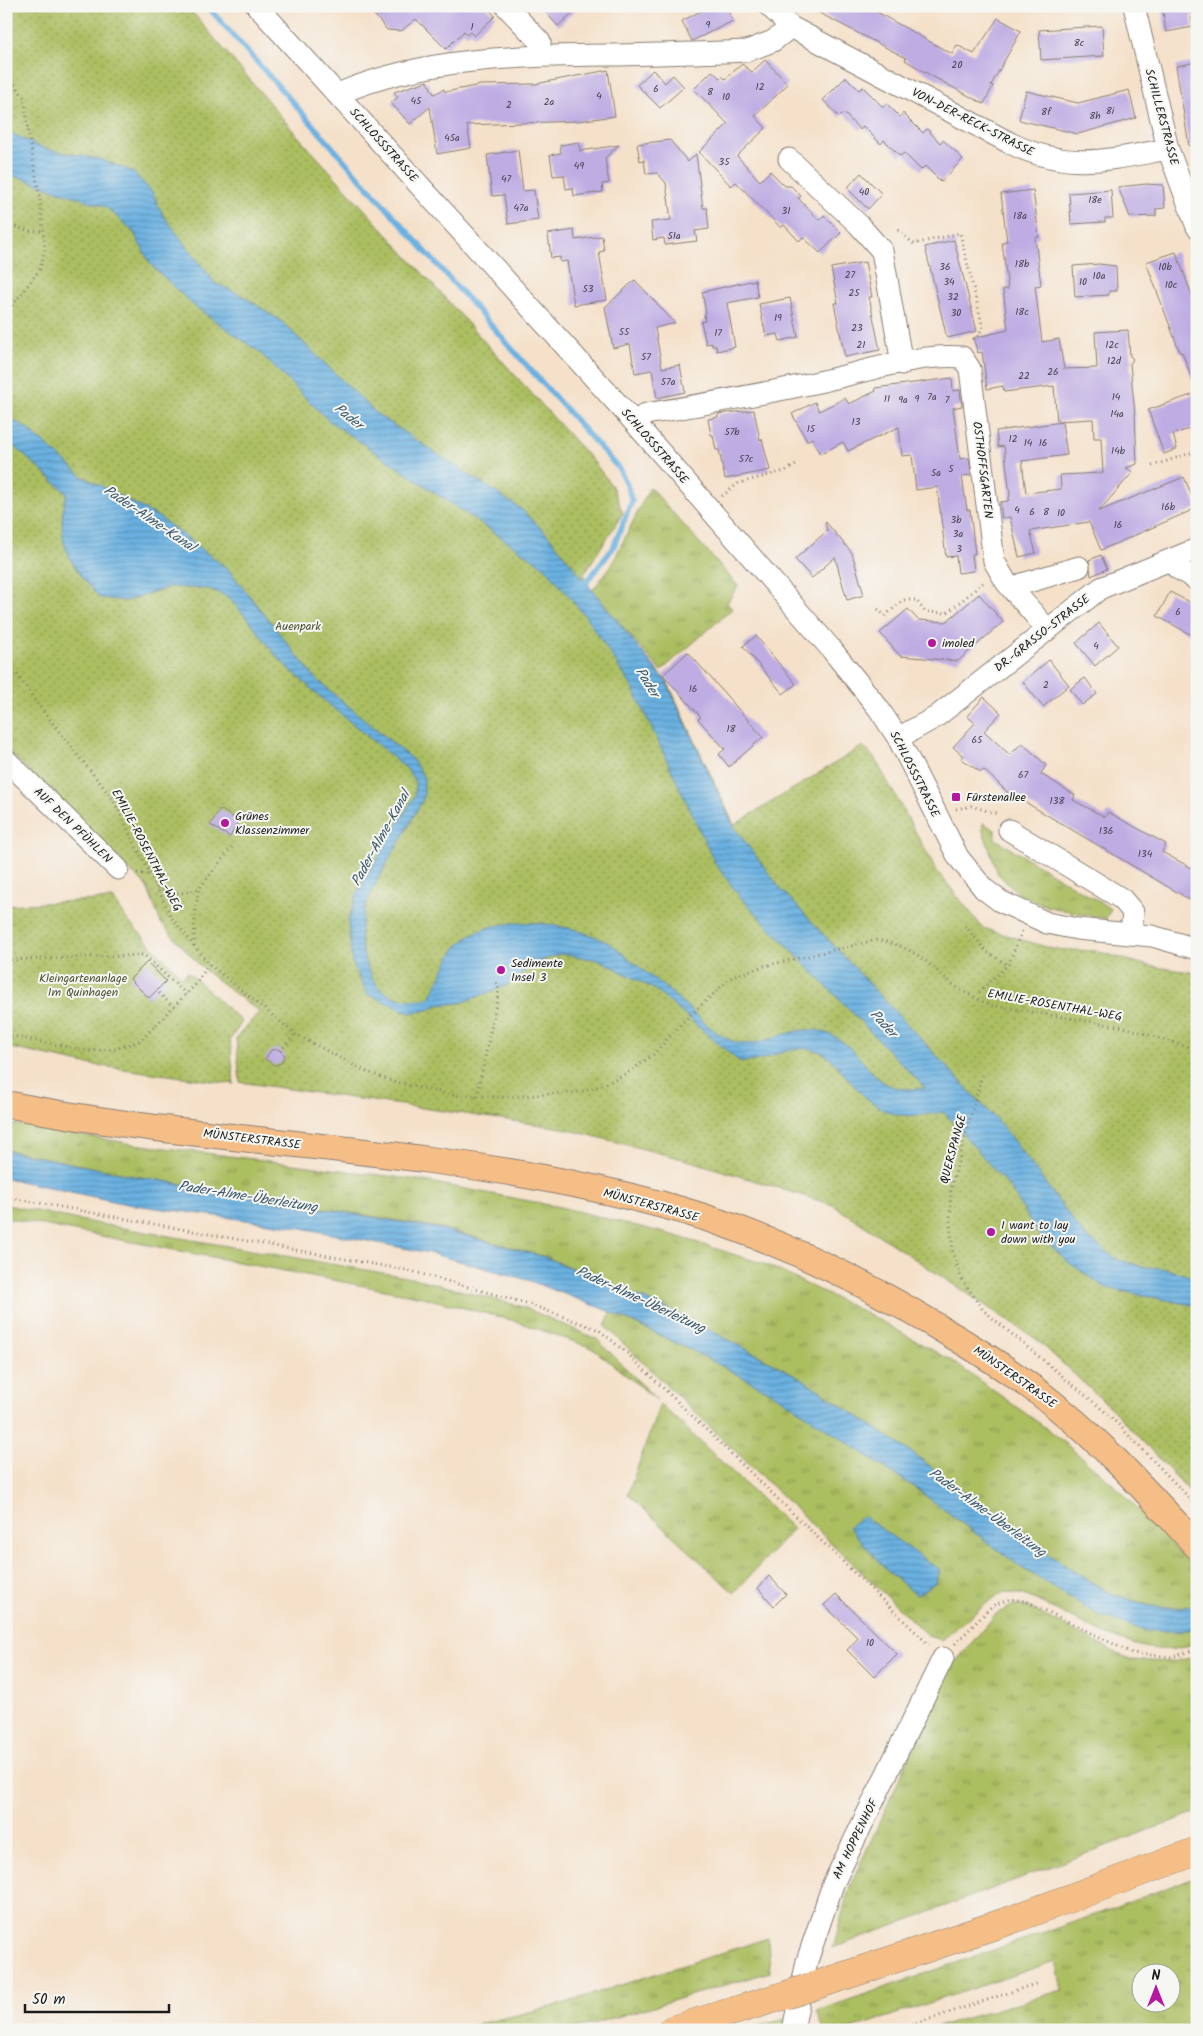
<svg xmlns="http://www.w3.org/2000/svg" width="1203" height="2036" font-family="Kalam,sans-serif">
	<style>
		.grass { fill: url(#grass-tufts); stroke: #646d3e; fill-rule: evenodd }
		.park { fill: url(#park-dots); stroke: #646d3e }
		.water { fill: url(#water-rules); stroke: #43667e }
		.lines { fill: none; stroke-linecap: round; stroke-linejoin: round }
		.stream { stroke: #6ab1e1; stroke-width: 5.5 }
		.building { fill: #beace3 }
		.minor-casing { stroke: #887e73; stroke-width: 23 }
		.major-casing { stroke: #887e73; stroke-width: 28 }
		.highway-casing { stroke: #887e73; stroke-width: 29 }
		.path { stroke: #887e73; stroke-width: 3; stroke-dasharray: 1 4; stroke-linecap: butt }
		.minor { stroke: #fff; stroke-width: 21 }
		.major { stroke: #f6be87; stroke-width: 26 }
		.highway { stroke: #f6be87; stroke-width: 28 }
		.highway-bridge-casing { stroke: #887e73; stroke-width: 29; stroke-linecap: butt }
		.highway-bridge { stroke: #f6be87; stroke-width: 28 }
		.poi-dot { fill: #b5179e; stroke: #f6f6f2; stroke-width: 2 }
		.labels { text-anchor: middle; stroke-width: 4; stroke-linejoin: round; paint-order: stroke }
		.number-label { font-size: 10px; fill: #44404e }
		.street-label { font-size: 12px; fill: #1c1c1c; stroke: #f6f6f2 }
		.park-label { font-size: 12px; fill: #4e5534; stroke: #f6f6f2 }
		.poi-label { font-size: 12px; fill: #1c1c1c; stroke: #f6f6f2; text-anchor: start }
		.water-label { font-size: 14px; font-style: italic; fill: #3b586b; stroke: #f6f6f2 }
	</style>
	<defs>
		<pattern id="grass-tufts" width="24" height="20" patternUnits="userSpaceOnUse" patternTransform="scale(1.25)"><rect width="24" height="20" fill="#abbe61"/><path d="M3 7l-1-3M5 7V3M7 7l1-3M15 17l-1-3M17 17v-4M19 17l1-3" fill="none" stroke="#8a9a4f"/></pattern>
		<pattern id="park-dots" width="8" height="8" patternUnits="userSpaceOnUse" patternTransform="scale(1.25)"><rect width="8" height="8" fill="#abbe61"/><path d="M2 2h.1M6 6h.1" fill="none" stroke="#8a9a4f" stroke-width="1.8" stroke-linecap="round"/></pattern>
		<pattern id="water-rules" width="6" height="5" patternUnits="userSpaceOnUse" patternTransform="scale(1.25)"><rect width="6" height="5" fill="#6ab1e1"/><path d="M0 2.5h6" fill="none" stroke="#568fb6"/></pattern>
	</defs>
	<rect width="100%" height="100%" fill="#f6f6f2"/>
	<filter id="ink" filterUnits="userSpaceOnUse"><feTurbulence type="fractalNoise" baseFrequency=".02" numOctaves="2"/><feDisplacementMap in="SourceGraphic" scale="10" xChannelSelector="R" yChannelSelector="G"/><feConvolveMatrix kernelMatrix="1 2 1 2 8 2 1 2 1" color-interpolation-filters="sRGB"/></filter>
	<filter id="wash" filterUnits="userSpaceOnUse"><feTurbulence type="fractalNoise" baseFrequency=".0096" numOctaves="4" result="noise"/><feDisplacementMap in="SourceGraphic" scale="20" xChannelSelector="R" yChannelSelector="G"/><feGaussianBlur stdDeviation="1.12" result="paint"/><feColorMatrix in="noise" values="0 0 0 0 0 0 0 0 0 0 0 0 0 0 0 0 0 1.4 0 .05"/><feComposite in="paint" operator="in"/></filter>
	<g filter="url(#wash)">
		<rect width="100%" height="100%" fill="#f5e1ca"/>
		<path class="grass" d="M650 487 738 586 727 603 732 609 661 671 592 591 611 566Z
			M983 823 995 830V839L1111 909 1106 919 1049 907 1019 894 998 874 983 831Z
			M6 1123 134 1144 419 1180 560 1207 673 1235 767 1265 870 1315 952 1361 1053 1433 1121 1491 1197 1571V1604L1182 1608 1150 1606 1107 1592 1038 1548 922 1460 801 1378 679 1314 545 1257 441 1228 134 1176 6 1150Z
			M6 1205 94 1223 418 1279 523 1307 597 1339 657 1400 592 1348 515 1321 422 1297 6 1218Z
			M611 1312 697 1353 776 1394 914 1487 1022 1568 1182 1631 1197 1628V1641C1158 1667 1091 1627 1054 1609 1037 1601 1021 1590 1001 1594 995 1595 950 1633 941 1640L928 1636 605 1326Z
			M660 1404 793 1529 734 1593 628 1494Z
			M1014 1605 1028 1607 1130 1660 1173 1662 1197 1656V1812L833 1948 850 1886 951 1667 996 1614Z
			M1197 1876V2030H926L1062 1990 1056 1961 848 2030H824L817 2011 1109 1910ZM1140 1974H1170V2004H1140Z
			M768 1938 770 1972 572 2030H453L555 2006Z
			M785 2019 783 2030H746Z"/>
		<path class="park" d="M6 6H187L296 134 593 461 612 486 623 513 584 574 591 591 668 683 734 825 863 746 875 759 937 871 983 928 1053 949 1096 951 1149 966 1197 973V1499L1113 1410 1036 1339 833 1205 694 1162 562 1128 240 1082 236 1038 259 1012 203 969 161 923 147 887 6 749Z
			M114 899 127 920 182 977 188 972 242 1022 230 1040 234 1084 86 1064 6 1047V905Z"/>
		<path class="water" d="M6 131 45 149 99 159 133 172 152 192 163 215 215 283 243 296 282 322 378 415 521 509 548 535 667 683 734 827 780 888 1004 1128 1084 1235 1118 1260 1145 1267 1162 1268 1197 1278V1306L1106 1288 1068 1262 1038 1234 1010 1188 944 1112C891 1121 878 1114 844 1074 838 1066 828 1054 818 1051 789 1041 767 1064 740 1062L654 989 600 960 560 954 536 963 506 986 461 1003 437 1005 428 1010 410 1013 367 994 352 962 348 922 358 891 415 795V781L406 768 319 696 277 657 249 620 228 597 209 589 169 587 126 601 100 598C68 563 54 541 67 493L6 439V416L28 429 82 476 159 517 228 569 316 679 413 760 424 778V797C414 815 405 834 394 851 369 895 346 929 373 979 384 999 409 1003 430 998 437 985 449 955 459 945 494 910 567 922 607 942 614 945 621 953 628 958 644 971 660 983 675 996 694 1011 714 1037 739 1043 767 1049 800 1016 835 1037 874 1060 869 1096 925 1088L740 897 715 863 633 688 586 617 545 567 329 421 259 352 193 305 151 265 133 231 106 207 6 173Z
			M6 1150 134 1176 441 1229 545 1257 679 1314 801 1378 922 1460 1038 1548 1107 1592 1150 1606 1182 1608 1197 1604V1628L1182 1631H1146L1097 1614 1022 1568 914 1487 776 1395 697 1353 611 1312 525 1279 429 1253 291 1226 127 1204 6 1178Z
			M863 1516 940 1570 936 1582 917 1595 886 1570 849 1527Z"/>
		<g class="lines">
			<path class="stream" d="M207 6 619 469 626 482 632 501 613 548 586 583 580 586"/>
		</g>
		<g id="blocks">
			<path class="building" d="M367 6H486L495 16 474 36 470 32 467 35 464 31 446 49 416 19 401 31 387 30Z
				M540 6H580L558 26Z
				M710 6H726L733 21 692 41 682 21Z
				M806 6H866L952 54 957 45 974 54 998 18 1021 31 991 85 993 86 984 104 928 74 905 60 906 58Z
				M1162 6H1189L1193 27 1166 32Z
				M1102 26 1104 56 1041 60 1039 30Z
				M765 60 788 84 755 116 766 128 737 156 760 181 770 171 785 186H791L801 196 798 198 819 220 824 215 841 233 820 253 803 237 799 241 784 225 781 228 736 182 731 186 699 152 728 124 694 89 712 71 720 78 722 76 725 79 742 64 752 72Z
				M1197 62V145L1189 146 1176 66Z
				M608 70 615 116 578 121 467 125 471 148 437 154 430 107 410 124 391 103 398 97 394 92 427 81 434 94 444 89 445 92 480 85 535 84Z
				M653 70 665 83 673 75 684 87 660 108 637 85Z
				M846 77 859 90 863 87 883 107 886 103 900 117 903 113 923 133 927 129 940 143 943 140 963 159 941 182 925 166 921 170 904 153 900 156 884 140 881 144 863 126 860 130 844 113 839 117 823 100Z
				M1129 90 1136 118 1078 134 1019 120 1026 91 1078 103Z
				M670 140 688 162 696 154 703 208H707L709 229 695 231 697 241 665 245 664 238 653 240 651 222 671 220 666 183 657 173 646 174 644 160 640 161 637 144Z
				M579 142 580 151 619 145 605 158 609 183 602 184 603 192 574 196 573 188 566 189 564 175 553 176 550 155 561 153 560 145Z
				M518 150 523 191 534 190 538 220 508 224 504 195 492 196 487 155Z
				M861 173 882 194 868 209 847 188Z
				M1146 184 1163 185 1165 208 1156 209V216L1130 217 1118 187Z
				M1033 190 1039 237 1035 238 1041 285 1035 286 1042 342 1059 339 1064 369 1097 368 1095 332 1128 330 1130 356 1133 359 1130 364 1135 414 1137 464 1126 468 1133 472 1099 511 1184 477 1197 508 1101 550 1089 522 1030 531 1036 553 1019 557 1010 517 1002 518 1000 502 1008 501 1010 495 1004 446 998 447 996 431 1062 422 1067 455 1022 461 1026 493 1061 489 1060 475 1103 473 1101 438H1094L1093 419 1057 421 1054 386 1004 392 1003 386 987 389 982 352 978 353 973 338 1008 330 1003 289H1008L1002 242 1007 241 1001 194Z
				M1111 190 1113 218H1105V222L1071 224 1069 193Z
				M574 230 575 240 602 236 604 251 599 252 607 300 574 305 567 261 560 262V257L551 258 548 234Z
				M954 240 977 331 947 338 925 247Z
				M1176 252 1197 309 1195 387 1182 352 1180 353 1146 262Z
				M865 262 872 297H869L880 350 845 357 834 303H838L831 268Z
				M1099 264 1116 266 1117 291H1109V295L1075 297 1073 266Z
				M635 280 675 323 655 328 662 368 680 365 685 392 657 398 652 370 635 373 630 344 613 348 605 307Z
				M755 280 758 297 727 303 735 347 717 351 716 346H712V343L706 344 701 322 705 321 704 314 706 313 702 292Z
				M790 298 798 337 780 341 778 334 766 336 759 304Z
				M952 378 953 391 960 390 962 406 953 408 960 459 969 458 971 475 962 476 967 510H970L975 554H972L974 571 958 573 956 556 946 557 937 487 916 490 912 455 902 456 899 427 848 451 843 442 820 454 812 438 807 441 792 414 815 402 819 411 845 398 849 404 876 391 875 388Z
				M1197 393V427L1173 434 1177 449 1164 454 1148 410Z
				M754 410 760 440 762 439 770 470 725 479 719 450H716L713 435H711L708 419 718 417V414Z
				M825 521 852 553 864 595 847 600 835 557 812 578 795 559 827 531Z
				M1101 555 1107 569 1091 576 1089 560Z
				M1170 592 1197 606V638L1157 616Z
				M979 594 1003 622 958 661 900 656 880 633 908 609 918 620 946 622Z
				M1099 623 1118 646 1095 666 1076 643Z
				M756 636 796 684 783 694 743 646Z
				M688 652 763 737 729 767 719 754 725 749 698 719 701 717 663 675Z
				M1049 660 1069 685 1043 707 1023 682Z
				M1085 678 1097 694 1082 705 1070 689Z
				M984 697 1001 713 984 731 1010 755 1022 743 1046 765 1041 774 1075 795 1073 800 1105 817 1108 812 1166 844 1162 852 1197 871V904L1020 799 1018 802 984 770 981 772 962 760V755L953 747 975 723 967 716Z
				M220 809 239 821 230 837 210 825Z
				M147 962 166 981 149 998 130 979Z
				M278 1049 285 1055 281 1063 274 1065 265 1059 271 1050Z
				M769 1576 786 1594 774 1606 758 1588Z
				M836 1594 897 1654 874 1677 847 1650 858 1638 824 1605Z"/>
		</g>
	</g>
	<g filter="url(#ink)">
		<use href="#blocks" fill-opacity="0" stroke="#887e73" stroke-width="1"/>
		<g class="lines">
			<g class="minor-casing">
				<path id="minor" d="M257 6 635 423 832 650 879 709 898 738 958 857 984 889 1000 901 1047 923 1077 929 1152 936 1197 949
					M506 6 540 42V56
					M769 6 791 27 1010 143C1067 171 1108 160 1168 149
					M1134 6 1168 149 1197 227
					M338 94C426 56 524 56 618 55 661 54 704 53 747 51L773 41 791 27
					M789 159 858 224 882 251 902 364
					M635 423 646 414C705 404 764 394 823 381 865 372 919 353 962 357L970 369 994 561 1006 582 1046 628
					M1173 559 1177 568 1197 580
					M1015 593 1022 584 1079 567
					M898 738 936 717 1101 588 1197 549
					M6 760 118 869
					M1009 830 1122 899 1133 912 1131 934
					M793 2030 807 1961 833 1884 943 1658"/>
			</g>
			<g class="major-casing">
				<path id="major" d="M6 1104C146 1132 289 1141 430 1160 512 1171 600 1187 681 1210 773 1237 861 1280 943 1330 982 1353 1022 1378 1057 1407 1108 1448 1152 1498 1197 1546"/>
			</g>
			<g class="highway-casing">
				<path id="highway" d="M814 1986 1011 1920 1197 1851
					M672 2030 786 1995"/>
			</g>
			<path class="path" d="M6 72 25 99 28 132 40 199 45 249 40 269 6 314
				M6 224 30 231H43
				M898 230 914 244 960 233 983 328 972 343
				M1152 466 1197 451
				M722 496 739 483 785 471 798 464
				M878 609 885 616 903 600H916L925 612 947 613 984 582
				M6 658 36 702 112 798 172 918 209 964 295 1034 365 1071 394 1082 454 1095 505 1097 581 1092 605 1084 631 1071 654 1054 685 1020 733 976 764 966 877 940C912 946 925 960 950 982 962 992 976 998 990 1005L1124 1027 1197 1050
				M956 809 971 806 998 814
				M137 873 150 875
				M157 890 183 893 199 889 232 847
				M965 926 987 952 1008 965
				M194 946 195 912 199 889
				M6 960 144 955 186 994
				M979 992 1008 965 1022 931
				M159 993 173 1007
				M6 1035 88 1051 115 1049 140 1041 195 985 209 964
				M280 1051 295 1034
				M982 1075 951 1188 950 1222 953 1253 961 1278 983 1310 1109 1415 1197 1506
				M477 1096 499 990 495 979
				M6 1197 411 1271 529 1304 599 1330 628 1354 929 1645
				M955 1644 992 1606 1009 1599 1026 1601 1132 1653 1172 1657 1197 1649
				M897 2030 1038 1983"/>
			<use href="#minor" class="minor"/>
			<use href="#major" class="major"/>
			<use href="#highway" class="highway"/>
			<g class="highway-bridge-casing">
				<path id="highway-bridge" d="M786 1995 814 1986"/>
			</g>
			<use href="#highway-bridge" class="highway-bridge"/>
		</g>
	</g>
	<g class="poi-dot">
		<circle cx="932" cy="643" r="5"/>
		<rect x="951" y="792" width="10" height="10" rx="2.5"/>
		<circle cx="225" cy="823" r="5"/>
		<circle cx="501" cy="970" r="5"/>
		<circle cx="991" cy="1232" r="5"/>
	</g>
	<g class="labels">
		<g class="number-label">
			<text x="708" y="28">9</text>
			<text x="472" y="30">1</text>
			<text x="1079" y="46">8c</text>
			<text x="957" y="68">20</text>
			<text x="760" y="90">12</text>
			<text x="656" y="92">6</text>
			<text x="710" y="95">8</text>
			<text x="599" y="99">4</text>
			<text x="726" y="100">10</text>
			<text x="416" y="104">45</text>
			<text x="549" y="105">2a</text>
			<text x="509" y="108">2</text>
			<text x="1110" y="114">8i</text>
			<text x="1046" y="115">8f</text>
			<text x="1095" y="119">8h</text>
			<text x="452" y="141">45a</text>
			<text x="724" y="165">35</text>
			<text x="579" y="169">49</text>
			<text x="506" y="182">47</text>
			<text x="864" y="195">40</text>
			<text x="1095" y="203">18e</text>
			<text x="521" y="211">47a</text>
			<text x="786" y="214">31</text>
			<text x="1020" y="219">18a</text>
			<text x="674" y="239">51a</text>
			<text x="1022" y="267">18b</text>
			<text x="945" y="270">36</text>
			<text x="1165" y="270">10b</text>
			<text x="850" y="278">27</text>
			<text x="1099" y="279">10a</text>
			<text x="949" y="285">34</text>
			<text x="1083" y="285">10</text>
			<text x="1171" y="288">10c</text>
			<text x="588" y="292">53</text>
			<text x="854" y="296">25</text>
			<text x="953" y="300">32</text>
			<text x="1022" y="315">18c</text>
			<text x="956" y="316">30</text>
			<text x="778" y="321">19</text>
			<text x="857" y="331">23</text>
			<text x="624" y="335">55</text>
			<text x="718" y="336">17</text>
			<text x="861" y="348">21</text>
			<text x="1112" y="348">12c</text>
			<text x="646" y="360">57</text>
			<text x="1114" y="364">12d</text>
			<text x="1053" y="375">26</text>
			<text x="1024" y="379">22</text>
			<text x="668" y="385">57a</text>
			<text x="932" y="400">7a</text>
			<text x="1116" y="400">14</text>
			<text x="887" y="402">11</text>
			<text x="917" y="402">9</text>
			<text x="903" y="403">9a</text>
			<text x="947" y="403">7</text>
			<text x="1117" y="417">14a</text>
			<text x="856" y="425">13</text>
			<text x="811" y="432">15</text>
			<text x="732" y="435">57b</text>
			<text x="1013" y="442">12</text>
			<text x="1028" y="446">14</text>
			<text x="1043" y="446">16</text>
			<text x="1118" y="454">14b</text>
			<text x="746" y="462">57c</text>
			<text x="951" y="472">5</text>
			<text x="936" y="476">5a</text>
			<text x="1168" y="510">16b</text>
			<text x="1017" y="513">4</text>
			<text x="1032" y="515">6</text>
			<text x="1046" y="515">8</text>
			<text x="1061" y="516">10</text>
			<text x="956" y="523">3b</text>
			<text x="1118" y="528">16</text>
			<text x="958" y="537">3a</text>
			<text x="959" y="552">3</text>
			<text x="1178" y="615">6</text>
			<text x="1096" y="649">4</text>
			<text x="1046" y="688">2</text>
			<text x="693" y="692">16</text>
			<text x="731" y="732">18</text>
			<text x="977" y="743">65</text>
			<text x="1023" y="778">67</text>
			<text x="1057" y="804">138</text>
			<text x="1106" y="834">136</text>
			<text x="1145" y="857">134</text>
			<text x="870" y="1646">10</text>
		</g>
		<g class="street-label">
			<text transform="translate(1162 117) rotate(75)" y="4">SCHILLERSTRASSE</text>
			<text transform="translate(973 122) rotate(27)" y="4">VON-DER-RECK-STRASSE</text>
			<text transform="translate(384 145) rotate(48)" y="4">SCHLOSSSTRASSE</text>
			<text transform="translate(655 446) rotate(49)" y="4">SCHLOSSSTRASSE</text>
			<text transform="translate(983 470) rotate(83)" y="4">OSTHOFFSGARTEN</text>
			<text transform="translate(1042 633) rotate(-38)" y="4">DR.-GRASSO-STRASSE</text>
			<text transform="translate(915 774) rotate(63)" y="4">SCHLOSSSTRASSE</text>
			<text transform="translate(73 825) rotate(44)" y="4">AUF DEN PFÜHLEN</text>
			<text transform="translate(147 850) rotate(62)" y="4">EMILIE-ROSENTHAL-WEG</text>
			<text transform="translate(1055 1005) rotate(10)" y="4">EMILIE-ROSENTHAL-WEG</text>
			<text transform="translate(252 1139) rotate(7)" y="4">MÜNSTERSTRASSE</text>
			<text transform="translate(953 1149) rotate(-75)" y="4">QUERSPANGE</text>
			<text transform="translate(651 1205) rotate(15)" y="4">MÜNSTERSTRASSE</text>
			<text transform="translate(1015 1377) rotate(35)" y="4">MÜNSTERSTRASSE</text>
			<text transform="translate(855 1839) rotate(-64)" y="4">AM HOPPENHOF</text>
		</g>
		<g class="park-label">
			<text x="298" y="630">Auenpark</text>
			<text x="83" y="982">Kleingartenanlage<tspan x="83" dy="14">Im Quinhagen</tspan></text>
		</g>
		<g class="poi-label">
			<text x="942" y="647">imoled</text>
			<text x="966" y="801">Fürstenallee</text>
			<text x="235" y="820">Grünes<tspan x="235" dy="14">Klassenzimmer</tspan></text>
			<text x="511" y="967">Sedimente<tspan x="511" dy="14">Insel 3</tspan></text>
			<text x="1001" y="1229">I want to lay<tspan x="1001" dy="14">down with you</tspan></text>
		</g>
		<g class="water-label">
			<text transform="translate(349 416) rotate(39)" y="5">Pader</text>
			<text transform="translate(150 518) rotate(34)" y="5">Pader-Alme-Kanal</text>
			<text transform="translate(648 682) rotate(58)" y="5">Pader</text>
			<text transform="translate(380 838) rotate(-61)" y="5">Pader-Alme-Kanal</text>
			<text transform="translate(884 1023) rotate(47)" y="5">Pader</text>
			<text transform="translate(248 1196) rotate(9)" y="5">Pader-Alme-Überleitung</text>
			<text transform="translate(641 1299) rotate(25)" y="5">Pader-Alme-Überleitung</text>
			<text transform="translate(988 1512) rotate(36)" y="5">Pader-Alme-Überleitung</text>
		</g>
	</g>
	<rect width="1203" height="2036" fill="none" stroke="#f6f6f2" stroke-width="25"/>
	<g transform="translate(1156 1988)"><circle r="24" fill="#f6f6f2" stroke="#9f9f9c"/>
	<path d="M0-4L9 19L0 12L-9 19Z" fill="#b5179e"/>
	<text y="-8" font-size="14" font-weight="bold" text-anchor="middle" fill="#1c1c1c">N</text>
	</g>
	<path d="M25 2004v8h144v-8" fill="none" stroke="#1c1c1c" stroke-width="2.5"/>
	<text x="32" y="2004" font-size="15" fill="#1c1c1c" stroke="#f6f6f2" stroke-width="4" paint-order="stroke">50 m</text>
</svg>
